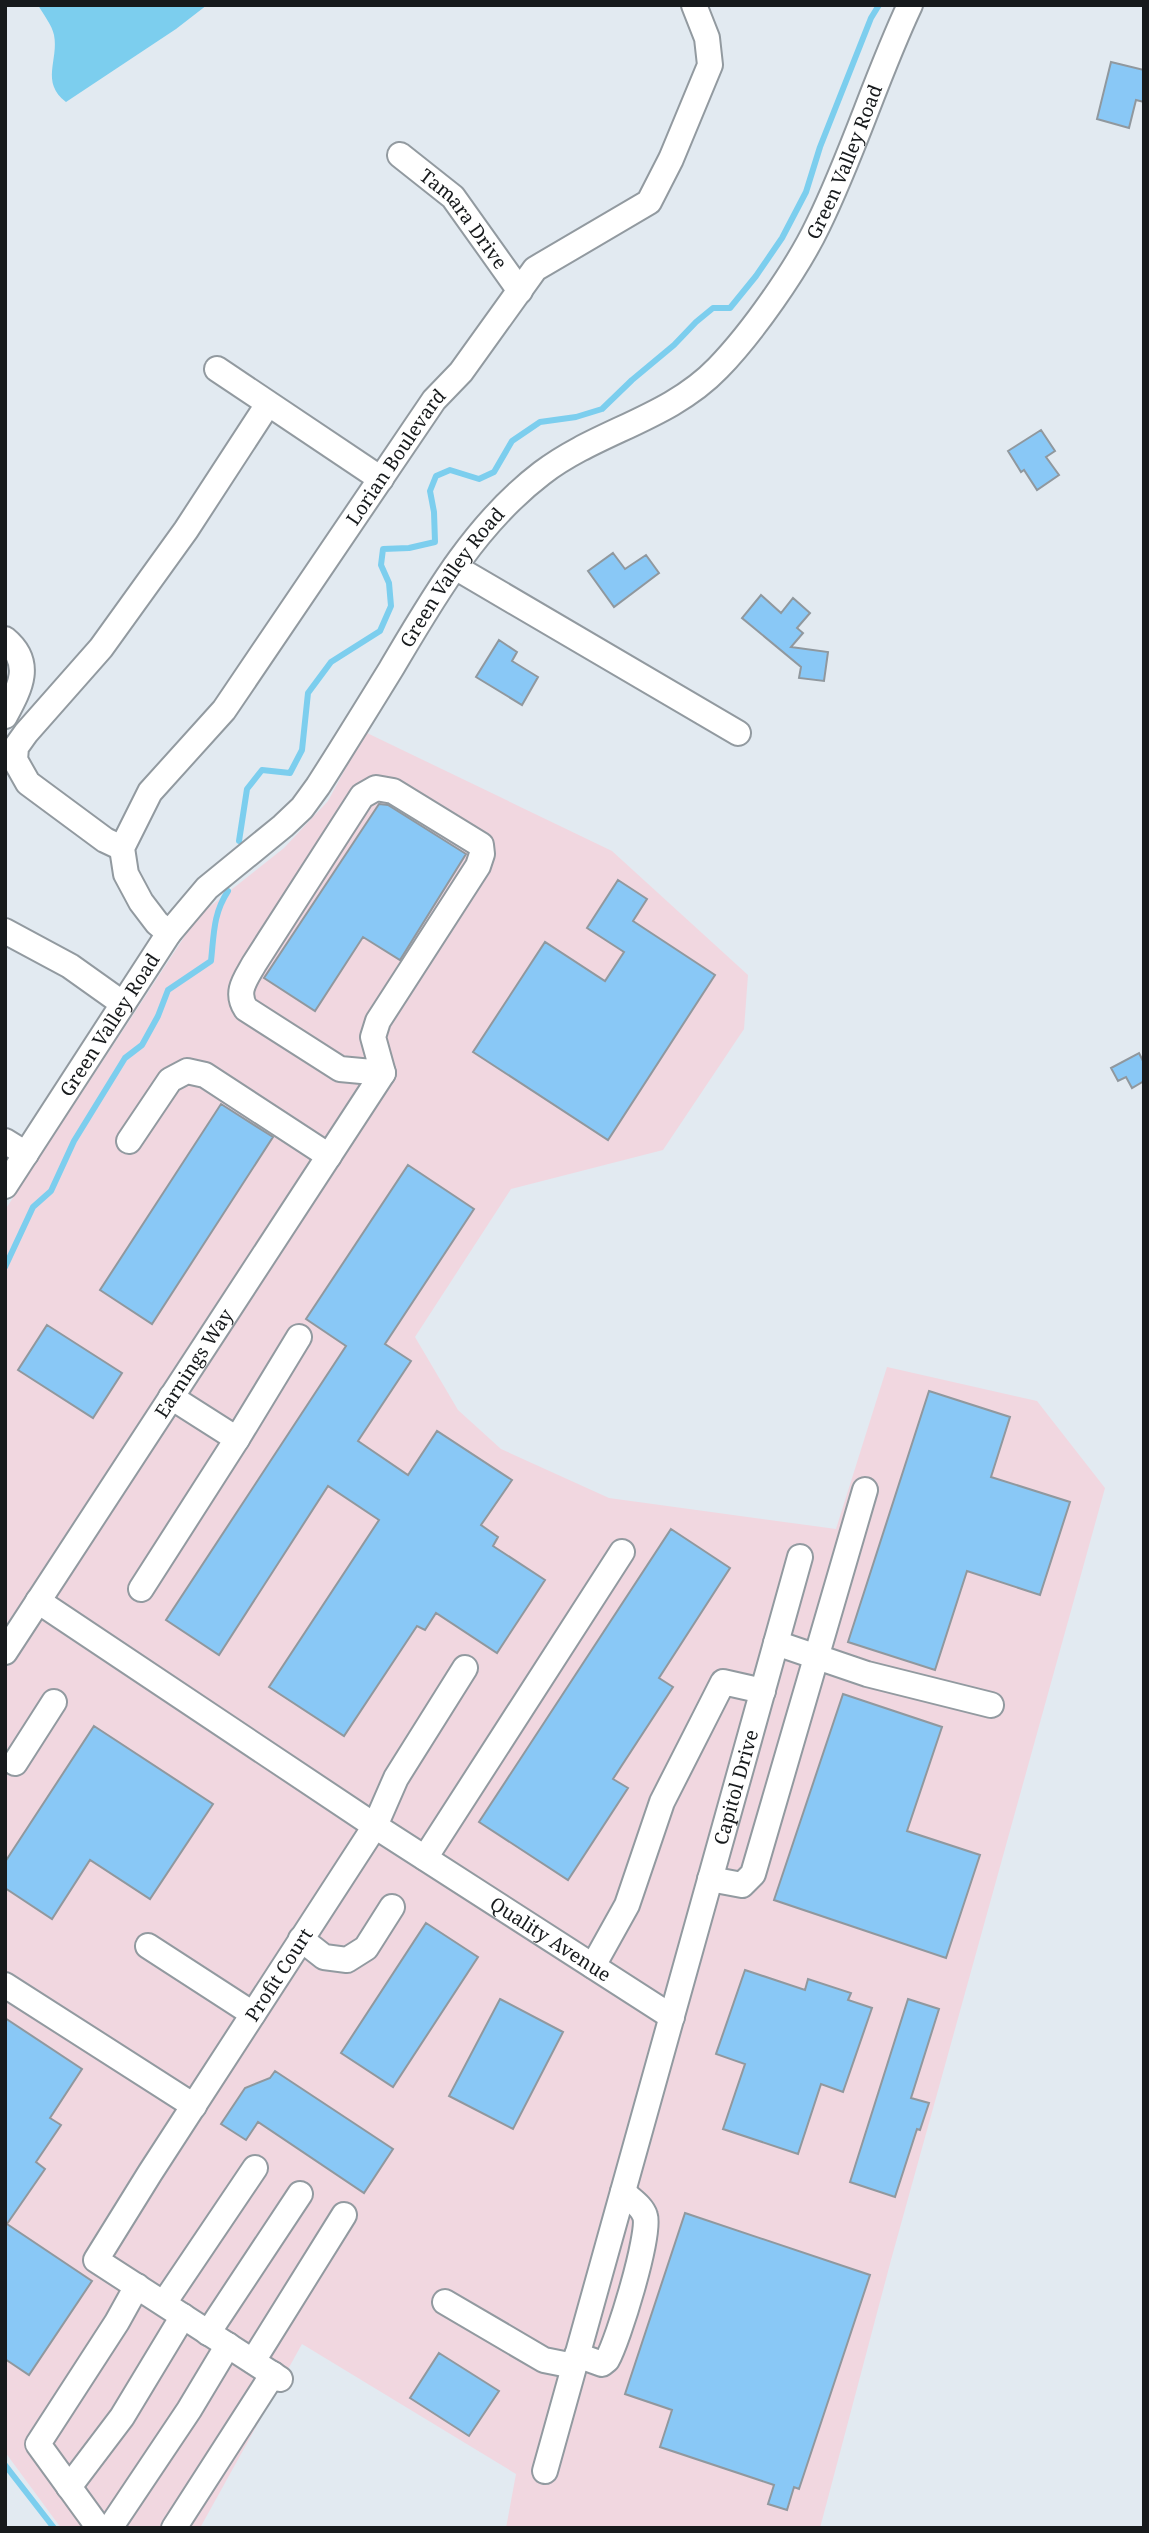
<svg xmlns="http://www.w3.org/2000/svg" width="1149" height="2533" font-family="'Noto Serif',serif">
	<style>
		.industrial { fill: #f1d7e0 }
		.water { fill: #7cceee }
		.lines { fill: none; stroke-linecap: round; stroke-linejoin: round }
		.stream { stroke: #7cceee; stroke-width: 6 }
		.building { fill: #89c8f6; stroke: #90989e; stroke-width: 2 }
		.minor-casing { stroke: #929aa0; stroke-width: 28 }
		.minor { stroke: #fff; stroke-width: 24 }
		.labels { text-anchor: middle; stroke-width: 6; stroke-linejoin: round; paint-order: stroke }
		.street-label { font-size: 19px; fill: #171a1c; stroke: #fff }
	</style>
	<rect width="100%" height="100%" fill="#e2eaf1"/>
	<path class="industrial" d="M365 732 612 851 748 975 744 1029 663 1150 511 1189 415 1337 458 1410 501 1449 609 1498 836 1529 887 1367 1037 1401 1105 1488 891 2260 820 2528H506L516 2474 302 2344 200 2528H61L5 2452V1210L198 916 284 848 328 801Z"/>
	<path class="water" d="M38 5H207L176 29 66 102C40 82 59 60 54 35 52 25 43 14 38 5Z"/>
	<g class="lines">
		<path class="stream" d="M239 841 247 789 262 770 290 773 302 750 308 693 331 662 380 631 391 606 389 583 381 565 383 549 409 548 435 542 434 512 430 491 436 476 450 470 479 479 494 472 512 441 540 422 576 417 602 409 632 380 674 345 696 322 713 308H730L756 276 782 238 806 192 820 147 871 18 879 5
			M5 1267 33 1207 51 1191 74 1141 125 1058 142 1045 158 1016 168 990 211 961C214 934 213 914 228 891
			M5 2465 54 2528"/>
	</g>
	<path class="building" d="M1111 62 1144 70V102L1136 100 1129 128 1097 119Z
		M1041 430 1055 451 1046 457 1059 475 1037 490 1024 470 1021 472 1008 451Z
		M613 553 625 569 646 555 659 573 614 607 588 571Z
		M761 595 781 613 793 598 810 613 797 628 803 633 791 647 828 652 824 681 799 678 801 667 742 618Z
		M499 640 517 652 512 661 538 677 522 705 476 677Z
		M379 804 388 805 466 854 400 960 363 937 315 1011 264 978Z
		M618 880 647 899 633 921 715 975 608 1140 473 1052 545 942 605 981 624 952 587 928Z
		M1139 1053 1144 1063V1081L1132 1088 1126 1077 1118 1081 1111 1068Z
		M221 1104 273 1137 152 1324 100 1290Z
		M408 1165 474 1209 385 1344 411 1361 358 1441 408 1475 437 1431 512 1480 481 1525 498 1537 493 1546 545 1580 497 1653 436 1613 425 1630 417 1626 344 1736 269 1687 379 1520 328 1486 219 1655 166 1620 346 1346 306 1319Z
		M47 1325 122 1373 93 1418 18 1370Z
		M929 1391 1010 1417 991 1477 1070 1502 1040 1595 967 1571 935 1670 848 1642Z
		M671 1529 730 1568 659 1678 673 1687 613 1779 628 1788 568 1880 479 1822Z
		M843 1694 942 1727 907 1831 980 1855 946 1958 774 1900Z
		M94 1726 213 1804 150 1899 90 1860 52 1919 5 1888V1862Z
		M426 1923 478 1957 393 2087 341 2053Z
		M745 1970 805 1990 808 1979 851 1993 848 2000 872 2008 843 2092 821 2084 798 2154 723 2129 745 2064 716 2054Z
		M500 1999 563 2032 513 2129 449 2096Z
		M908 1999 939 2009 911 2098 929 2103 920 2130 917 2129 895 2197 850 2182Z
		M5 2018 82 2069 50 2118 61 2125 36 2162 45 2169 7 2224 92 2281 29 2375 5 2359Z
		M275 2071 393 2149 364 2193 258 2122 246 2140 221 2124 245 2088 270 2078Z
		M685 2213 870 2275 799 2489 794 2487 787 2510 768 2504 774 2485 660 2447 672 2410 625 2394Z
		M439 2353 499 2391 469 2436 410 2398Z"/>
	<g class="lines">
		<g class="minor-casing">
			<g id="minor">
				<path id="s1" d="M400 155 453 197 520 291"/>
				<path d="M217 369 381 479"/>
				<path d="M455 567 738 733"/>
				<path d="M5 639C34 663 20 688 5 716"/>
				<path d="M376 788 393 791 481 845 482 854 478 866 378 1021 373 1037 383 1073 340 1069 246 1009C235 992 245 980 254 964L362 796Z"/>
				<path d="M122 848 105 840 28 783 15 760 16 747 26 733 101 648 186 530 268 404"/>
				<path d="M5 931 70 966 122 1003"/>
				<path id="s2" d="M169 933 157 923 141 902 126 874 122 848 150 792 224 710 434 400 461 372 535 269 649 202 671 159 710 65 707 38 694 5"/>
				<path d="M5 1141 26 1154"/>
				<path d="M129 1141 170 1080 187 1071 205 1075 329 1156"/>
				<path id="s3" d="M5 1186 169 933 207 888 283 826 302 808 318 786C343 747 367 708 391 669 433 598 475 524 542 473 597 431 669 419 718 368 752 333 797 269 818 225 853 154 876 77 910 5"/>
				<path d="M171 1397 237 1439 299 1337"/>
				<path d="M141 1589 237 1439"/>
				<path id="s4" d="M38 1601 375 1826 672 2017"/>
				<path d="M776 1643 867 1674 991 1705"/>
				<path id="s5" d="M5 1652 383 1073"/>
				<path d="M15 1763 54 1702"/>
				<path d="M425 1858 622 1552"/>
				<path d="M710 1879 742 1885 753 1874 865 1490"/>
				<path d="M301 1939 324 1957 347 1960 366 1948 392 1907"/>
				<path d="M148 1946 253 2014"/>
				<path d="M593 1966 627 1905 662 1802 723 1682 763 1691"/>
				<path d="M5 1985 194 2106"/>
				<path d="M445 2302 544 2360 574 2366"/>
				<path d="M164 2303 255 2168"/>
				<path d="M208 2333 300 2194"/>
				<path d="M577 2355 602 2364 607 2360C618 2341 651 2234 645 2216 642 2206 630 2199 623 2192"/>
				<path d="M253 2361 344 2215"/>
				<path id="s6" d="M280 2379 96 2260 150 2173 375 1826 396 1778 465 1668"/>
				<path id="s7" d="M545 2471 800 1557"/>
				<path d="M69 2487 122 2417 183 2316"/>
				<path d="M99 2528 38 2444 117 2322 137 2286"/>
				<path d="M110 2528 189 2410 228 2345"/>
				<path d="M174 2528 273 2374"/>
			</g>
		</g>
		<use href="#minor" class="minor"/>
	</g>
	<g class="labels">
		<g class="street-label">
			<text dy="7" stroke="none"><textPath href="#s3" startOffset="1348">Green Valley Road</textPath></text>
			<text dy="7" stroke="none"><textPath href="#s1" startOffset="91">Tamara Drive</textPath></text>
			<text dy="7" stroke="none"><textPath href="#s2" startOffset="579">Lorian Boulevard</textPath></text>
			<text dy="7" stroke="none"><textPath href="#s3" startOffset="760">Green Valley Road</textPath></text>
			<text dy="7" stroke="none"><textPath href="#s3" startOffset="192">Green Valley Road</textPath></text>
			<text dy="7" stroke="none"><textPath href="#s5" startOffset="345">Earnings Way</textPath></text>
			<text dy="7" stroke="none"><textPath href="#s7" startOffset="710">Capitol Drive</textPath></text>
			<text dy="7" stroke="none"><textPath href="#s4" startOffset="614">Quality Avenue</textPath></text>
			<text dy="7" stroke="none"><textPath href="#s6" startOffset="558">Profit Court</textPath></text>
		</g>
	</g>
	<rect width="1149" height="2533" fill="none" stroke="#171a1c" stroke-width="14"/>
</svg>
